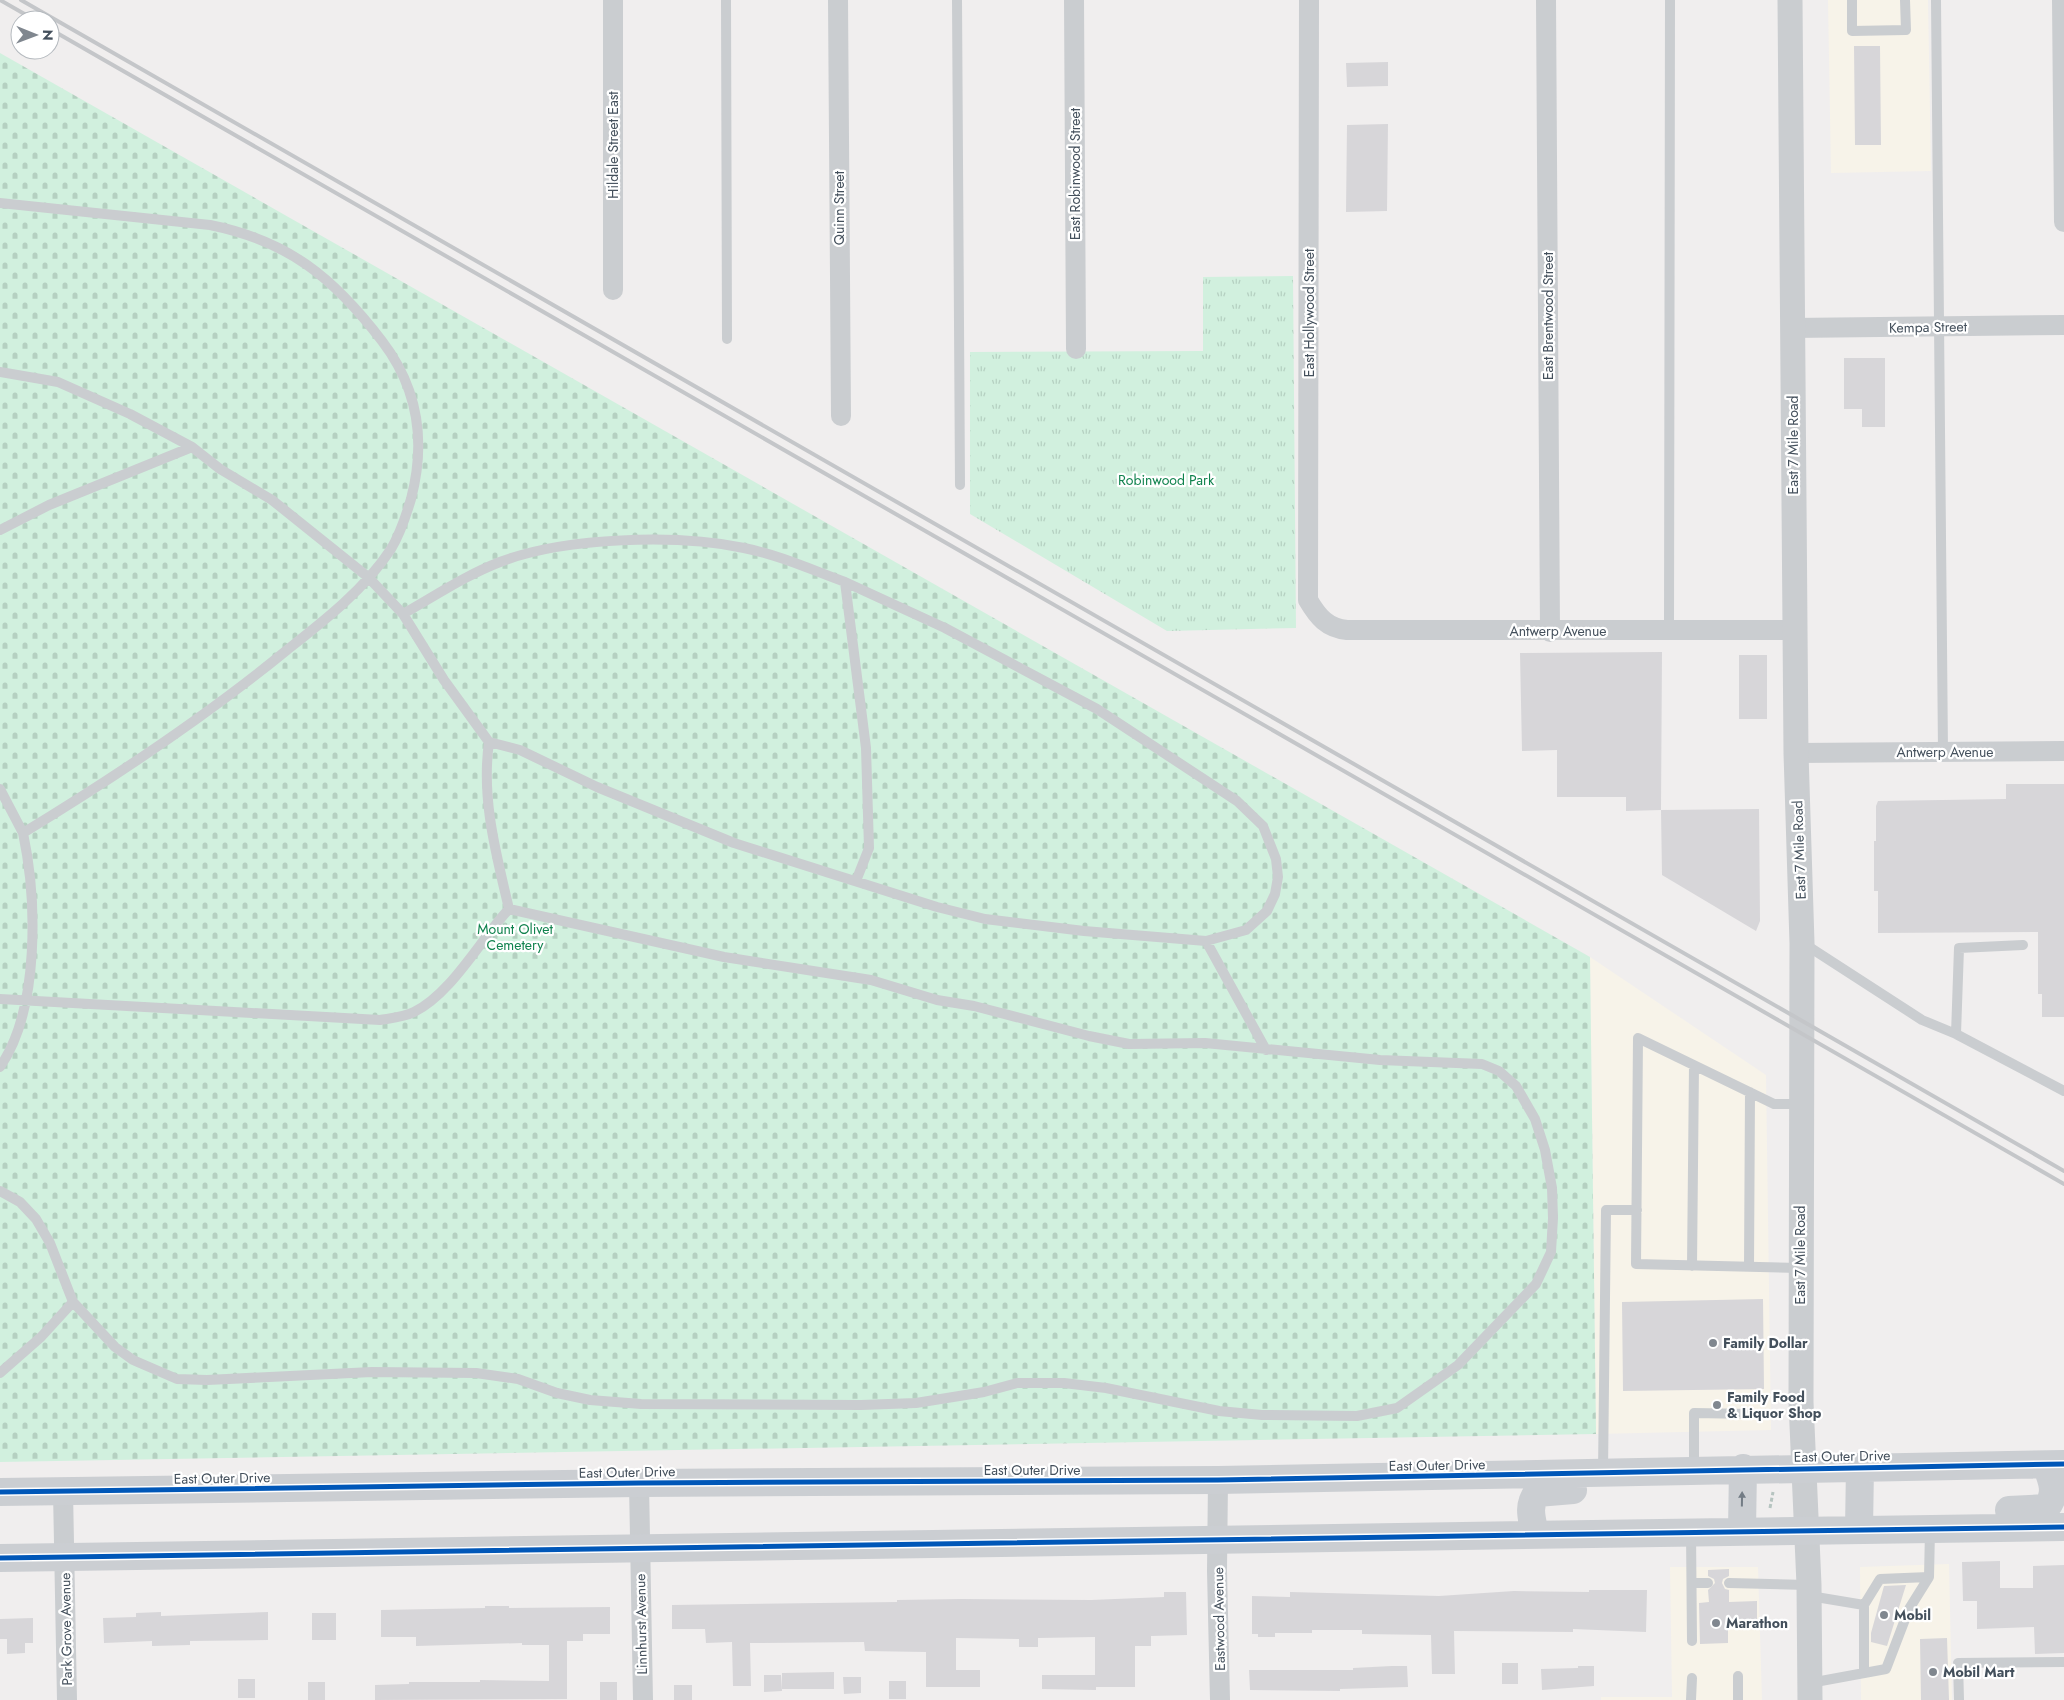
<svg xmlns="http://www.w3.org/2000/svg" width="2064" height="1700" font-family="Jost,sans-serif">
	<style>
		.commercial { fill: #f7f3e9 }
		.grass { fill: url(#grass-tufts) }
		.cemetery { fill: url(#cemetery-stones) }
		.building { fill: #d7d6d9 }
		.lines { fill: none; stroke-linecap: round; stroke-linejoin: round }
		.path { stroke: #b6c4c0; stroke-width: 3; stroke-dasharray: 4 2.5; stroke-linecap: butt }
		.service { stroke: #cacdd0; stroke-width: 10 }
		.minor { stroke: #cacdd0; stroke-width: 20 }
		.tertiary { stroke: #cacdd0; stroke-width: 25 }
		.secondary { stroke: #cbced2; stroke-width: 28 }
		.rail { stroke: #c4c6c9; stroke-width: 4 }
		.cycleway-casing { stroke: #fff; stroke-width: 8 }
		.cycleway { stroke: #0057b8; stroke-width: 5 }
		.oneway { fill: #737c85 }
		.poi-dot { fill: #80878f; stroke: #fff; stroke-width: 2 }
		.labels { text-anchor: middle; stroke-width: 4.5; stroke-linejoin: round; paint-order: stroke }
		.street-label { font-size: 14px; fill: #44505c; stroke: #fff }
		.park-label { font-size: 14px; fill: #10834e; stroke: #fff }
		.poi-label { font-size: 14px; font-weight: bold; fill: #44505c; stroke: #fff; text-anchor: start }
	</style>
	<defs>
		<pattern id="grass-tufts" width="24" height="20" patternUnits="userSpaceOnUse" patternTransform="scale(1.25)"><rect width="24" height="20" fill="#d1f0de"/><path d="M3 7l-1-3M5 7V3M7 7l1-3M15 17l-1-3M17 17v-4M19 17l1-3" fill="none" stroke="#b5d0c1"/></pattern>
		<pattern id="cemetery-stones" width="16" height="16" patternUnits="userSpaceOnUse" patternTransform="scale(1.25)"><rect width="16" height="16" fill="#d1f0de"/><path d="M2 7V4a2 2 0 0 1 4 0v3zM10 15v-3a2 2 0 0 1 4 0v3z" fill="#b5d0c1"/></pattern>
	</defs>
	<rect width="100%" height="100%" fill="#f0eeee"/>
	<path class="commercial" d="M1828 0H1928L1931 171 1831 173Z
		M1590 957 1766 1075 1771 1430 1596 1434Z
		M1949 1564 1952 1700H1861L1860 1567Z
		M1670 1567H1758L1762 1700H1601V1697H1672Z"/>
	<path class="grass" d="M1293 276 1296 628 1167 631 970 514V352L1203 351V277Z"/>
	<path class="cemetery" d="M0 53 1590 957 1596 1434 0 1462Z"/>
	<path class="building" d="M1854 46H1880L1881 145H1855Z
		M1388 62V86L1347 87 1346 63Z
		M1388 124 1387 211 1346 212 1347 125Z
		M1844 358H1885V427H1862V409H1844Z
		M1662 652 1661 810 1626 811V797H1557V750L1522 751 1520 653Z
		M1739 655H1767V719H1739Z
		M2006 784H2064V1017H2042V994H2038V932L1878 933V891H1874V841H1876V806L1878 801 2006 799Z
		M1759 809 1760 921 1756 931 1662 875 1661 810Z
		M1763 1299 1764 1389 1623 1391 1622 1302Z
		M2000 1561V1588H2033V1566L2064 1565V1653L2035 1654 2034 1627 1977 1629V1601H1963L1962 1562Z
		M1729 1569V1576L1723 1579 1722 1583 1725 1589 1729 1590V1602L1757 1601V1622L1728 1623V1643L1700 1644 1699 1603 1709 1602 1708 1590 1715 1583 1714 1579 1708 1576V1570Z
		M1906 1585 1887 1646 1871 1642V1633L1884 1586Z
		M1589 1590H1647L1646 1632 1573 1629V1632L1454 1631 1455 1674H1432L1431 1635 1362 1634V1630H1312V1633H1275V1637H1258V1634H1252V1596L1290 1597V1592L1439 1596 1514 1591 1589 1592Z
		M1164 1592H1186L1187 1635 1151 1636V1646H1135V1687H1096V1690L1042 1689V1675H1095V1637L1038 1638V1647H1019V1639L956 1638V1670H980V1687H926V1652L865 1651 864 1642 750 1643 751 1686H733L732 1642 706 1643 705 1629H672V1605L897 1602V1600L962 1599 1091 1600 1164 1597Z
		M485 1606H509V1608L610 1607V1634H583V1641H567V1699L375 1700V1685L409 1684V1682H480V1680L549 1681V1645H522V1643L416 1646V1637H381V1610L485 1608Z
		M161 1612V1616L268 1612V1640L190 1641V1645L152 1646V1641L104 1643 103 1618 136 1617V1613Z
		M312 1613H336V1640H312Z
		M33 1618V1643H25V1653L7 1654V1639H0V1619Z
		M1947 1638 1949 1700H1921L1920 1639Z
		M1502 1663H1518V1684H1502Z
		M1392 1666H1407L1408 1687 1340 1689V1691L1250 1690 1249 1670H1353V1668Z
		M1578 1666H1594V1686L1542 1690 1541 1669 1578 1668Z
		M834 1672V1689H782V1673Z
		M764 1675H781L782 1691 764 1692Z
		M843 1677H861V1693L844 1694Z
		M238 1679H255V1698H238Z
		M889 1681H906V1699H889Z
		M308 1682H325V1700H308Z
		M600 1682H617V1700H600Z
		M674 1685H692V1700H674Z"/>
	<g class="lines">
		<path class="path" d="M1770 1508 1773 1492"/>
		<path class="service" d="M726 0 727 339
			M957 0 960 485
			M1852 0V31L1906 30 1905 0
			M1936 0 1943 752
			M0 203 210 225C289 241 334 278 382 341 418 388 426 442 411 499 406 516 400 534 391 549 365 589 324 621 287 650 204 718 115 777 23 833 37 899 40 1009 0 1067
			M0 372 58 382 130 414 192 447 220 469 272 500 368 577 403 614 444 680 489 742C481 799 496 853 509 909 480 940 452 993 414 1012 404 1017 392 1018 380 1020L0 999
			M0 530 49 505 192 447
			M403 614C435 596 466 575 500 562 565 537 677 534 744 548 779 555 812 570 845 582L866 748 869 848 856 881
			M1669 631 1670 0
			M489 742 520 750 597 787 734 843 937 907 985 919 1084 931 1206 941 1246 930 1267 911 1275 894 1278 877 1276 859 1263 826 1237 801 1097 709 945 628 845 582
			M0 789 23 833
			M1206 941 1266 1050
			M1803 943 1922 1020 1956 1034 2064 1091
			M1956 1034 1959 948 2023 945
			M0 1191 20 1202 36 1219 50 1243 73 1302 115 1347 133 1360 177 1379 207 1380 372 1372 476 1373 518 1379 557 1393 590 1400 641 1404 861 1405 916 1403 984 1392 1017 1383H1064L1106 1388 1219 1411 1262 1415 1357 1416 1397 1408 1458 1365 1536 1284 1551 1252 1553 1218 1552 1188 1545 1150 1535 1119 1516 1086 1499 1071 1482 1064 1380 1060 1205 1043 1129 1044 1089 1036 974 1006 937 1000 871 980 724 957 509 909
			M1692 1266 1694 1065
			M1749 1267 1750 1092
			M1800 1268 1636 1264 1638 1038 1774 1104H1801
			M0 1373 41 1337 73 1302
			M1694 1469V1413L1752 1414
			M1603 1473 1606 1210H1637
			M1691 1532 1692 1641
			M1692 1583H1708
			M1729 1583 1808 1585
			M1810 1596 1864 1605 1880 1579 1929 1577
			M1864 1605V1673
			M1810 1683 1886 1669 1909 1609 1929 1577 1930 1530
			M1691 1700 1692 1678
			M1738 1700V1676
			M1959 1700 1958 1663 2064 1662"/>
		<path class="minor" d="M613 0V290
			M838 0 841 416
			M1074 0 1076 349
			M1309 0 1308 600C1318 617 1327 628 1347 630H1795
			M1546 0 1550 632
			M2062 0 2064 222
			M1792 328 2064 325
			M1796 753 2064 751
			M1218 1480 1217 1571 1220 1700
			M639 1483 643 1700
			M63 1491 67 1700"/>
		<path class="tertiary" d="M1790 0 1796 753 1802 943 1801 1402 1809 1585 1810 1700"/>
		<path class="secondary" d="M0 1492 639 1483 1218 1480 2064 1464
			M2009 1510 2046 1508C2058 1494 2052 1480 2046 1465
			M1859 1530 1860 1467
			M1742 1531 1743 1468
			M1535 1534C1532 1519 1527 1506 1537 1493L1573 1490
			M0 1558 2064 1527"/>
		<path class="rail" d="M0 0 35 20
			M21 0 2064 1171
			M50 29 2064 1184"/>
		<g class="cycleway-casing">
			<path id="cycleway" d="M0 1492 639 1483 1218 1480 2064 1464
				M0 1558 2064 1527"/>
		</g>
		<use href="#cycleway" class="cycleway"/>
	</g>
	<defs><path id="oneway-solid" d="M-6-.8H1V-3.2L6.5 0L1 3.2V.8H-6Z" transform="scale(1.25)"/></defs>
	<use class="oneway" href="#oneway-solid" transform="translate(1742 1499) rotate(-89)"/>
	<g class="poi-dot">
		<circle cx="1713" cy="1343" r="5"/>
		<circle cx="1717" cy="1405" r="5"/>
		<circle cx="1884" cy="1615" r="5"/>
		<circle cx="1716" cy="1623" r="5"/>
		<circle cx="1933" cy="1672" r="5"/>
	</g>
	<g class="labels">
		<g class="street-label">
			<text transform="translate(613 145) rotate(-90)" y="5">Hildale Street East</text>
			<text transform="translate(1075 174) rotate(-90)" y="5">East Robinwood Street</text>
			<text transform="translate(839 208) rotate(-90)" y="5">Quinn Street</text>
			<text transform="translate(1309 313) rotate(-90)" y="5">East Hollywood Street</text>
			<text transform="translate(1548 316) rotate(-90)" y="5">East Brentwood Street</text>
			<text transform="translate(1928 327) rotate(-1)" y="5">Kempa Street</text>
			<text transform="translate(1793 445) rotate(-90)" y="5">East 7 Mile Road</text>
			<text x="1558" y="636">Antwerp Avenue</text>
			<text x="1945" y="757">Antwerp Avenue</text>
			<text transform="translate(1799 850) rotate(-92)" y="5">East 7 Mile Road</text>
			<text transform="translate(1800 1255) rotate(-90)" y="5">East 7 Mile Road</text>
			<text transform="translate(1842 1456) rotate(-1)" y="5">East Outer Drive</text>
			<text transform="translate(1437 1465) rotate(-1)" y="5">East Outer Drive</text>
			<text x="1032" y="1475">East Outer Drive</text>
			<text transform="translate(627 1472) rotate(-1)" y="5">East Outer Drive</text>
			<text transform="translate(222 1478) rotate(-1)" y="5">East Outer Drive</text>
			<text transform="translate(1219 1619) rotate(-91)" y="5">Eastwood Avenue</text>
			<text transform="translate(641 1624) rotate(-91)" y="5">Linnhurst Avenue</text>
			<text transform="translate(66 1629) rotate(-91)" y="5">Park Grove Avenue</text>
		</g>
		<g class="park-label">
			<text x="1166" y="485">Robinwood Park</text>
			<text x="515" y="934">Mount Olivet<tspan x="515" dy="16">Cemetery</tspan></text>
		</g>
		<g class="poi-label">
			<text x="1723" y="1348">Family Dollar</text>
			<text x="1727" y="1402">Family Food<tspan x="1727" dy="16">&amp; Liquor Shop</tspan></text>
			<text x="1894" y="1620">Mobil</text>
			<text x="1726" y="1628">Marathon</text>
			<text x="1943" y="1677">Mobil Mart</text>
		</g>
	</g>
	<g transform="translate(35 35) rotate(91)"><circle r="24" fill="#ffffff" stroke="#b4b9be"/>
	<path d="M0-4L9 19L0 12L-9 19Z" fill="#80878f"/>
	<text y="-8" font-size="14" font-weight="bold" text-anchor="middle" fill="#44505c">N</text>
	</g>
</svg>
